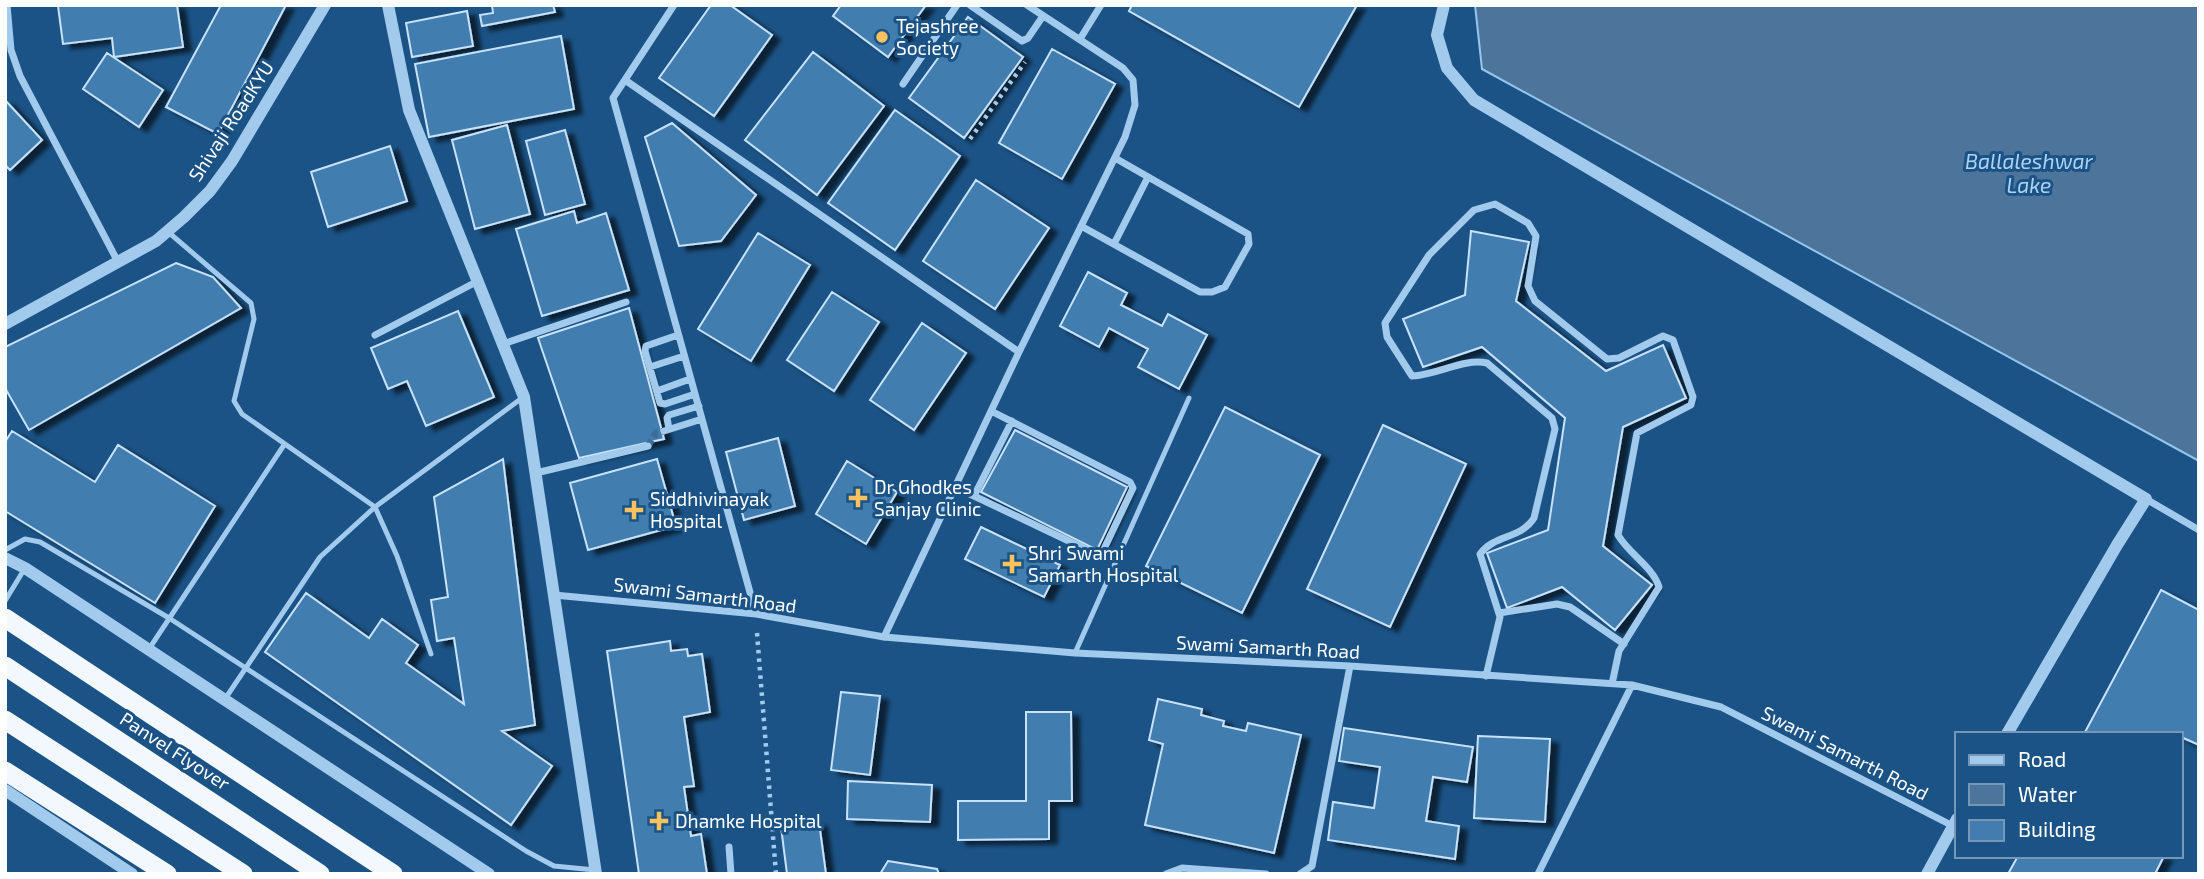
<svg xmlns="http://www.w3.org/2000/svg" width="2204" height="879" font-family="'Exo 2',sans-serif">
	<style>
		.water { fill: #4d759b; stroke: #95c6ee; stroke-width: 2 }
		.building { fill: #437daf; stroke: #c7e2f9; stroke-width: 2; filter: url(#shadow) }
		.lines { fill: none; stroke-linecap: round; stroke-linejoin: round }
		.minor-tunnel { stroke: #3d6d98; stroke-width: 7; stroke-dasharray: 7 3.5; stroke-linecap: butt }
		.path { stroke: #a2caec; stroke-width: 4.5; stroke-dasharray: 3.5 5; stroke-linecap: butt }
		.service { stroke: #a2caec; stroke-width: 5 }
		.minor { stroke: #a2caec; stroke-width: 7 }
		.tertiary { stroke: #a2caec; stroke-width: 12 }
		.trunk { stroke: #f3f8ff; stroke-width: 19 }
		.poi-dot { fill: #fdc15e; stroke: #1b5386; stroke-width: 2.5 }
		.labels { text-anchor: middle; stroke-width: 6; stroke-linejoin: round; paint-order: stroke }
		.poi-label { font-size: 19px; fill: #fff; stroke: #1b5386; text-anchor: start }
		.street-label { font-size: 19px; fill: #fff; stroke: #1b5386 }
		.water-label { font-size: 21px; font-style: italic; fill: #add3f3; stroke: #1b5386 }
	</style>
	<defs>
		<filter id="shadow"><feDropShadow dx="8" dy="4.5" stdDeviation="2" flood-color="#0009"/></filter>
	</defs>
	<rect width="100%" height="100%" fill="#1b5386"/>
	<path class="water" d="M1475 5H2199V461L1482 69Z"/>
	<path class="building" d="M177 5 183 47 114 57 112 38 63 44 58 6Z
		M221 5H286L218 134 166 107Z
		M492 5H553L555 12 482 26 480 15 493 13Z
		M711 5H730L772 35 714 116 659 78Z
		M841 5H926L888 57 833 16Z
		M1132 5H1357L1299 107 1129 11Z
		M467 11 473 46 412 57 406 23Z
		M968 17 1023 57 964 138 909 98Z
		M561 36 574 109 429 137 415 64Z
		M1052 49 1115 84 1062 179 999 143Z
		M813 52 884 106 817 195 745 140Z
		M107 53 163 90 139 127 83 89Z
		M5 100 42 140 10 170 5 165Z
		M895 110 960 156 895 250 828 203Z
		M672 123 756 195 721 241 679 246 645 137Z
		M507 125 530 214 475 229 452 140Z
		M565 130 585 204 545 215 526 141Z
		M390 146 407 201 328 227 311 172Z
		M976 180 1049 228 995 309 923 261Z
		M574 211 577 223 606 213 629 290 542 316 516 229Z
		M1471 231 1529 242 1516 301 1606 371 1663 345 1686 398 1623 427 1603 546 1652 585 1615 630 1562 587 1507 608 1487 553 1548 530 1565 418 1482 347 1423 367 1403 319 1465 295Z
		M758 233 810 265 751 361 698 329Z
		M176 263 213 277 241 308 29 430 5 388V347Z
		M1088 272 1127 293 1121 305 1162 326 1168 314 1207 335 1179 389 1138 367 1148 349 1109 328 1099 347 1060 326Z
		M832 292 879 322 834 391 787 360Z
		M629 308 664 439 579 458 538 338Z
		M458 311 494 397 426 426 407 381 388 389 371 348Z
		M922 323 966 353 914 430 870 400Z
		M1225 407 1320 455 1242 613 1146 566Z
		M1383 425 1466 464 1390 627 1307 589Z
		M1015 430 1127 487 1097 550 981 492Z
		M12 431 95 482 118 445 215 506 155 603 5 511V442Z
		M778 438 795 506 744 520 726 452Z
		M503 459 535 725 502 731 552 766 511 825 265 652 306 593 369 638 382 619 418 645 406 663 464 704 454 638 437 641 431 600 448 597 434 497Z
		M657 459 676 526 588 550 570 483Z
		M847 461 897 492 866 544 816 514Z
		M981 527 1060 565 1044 597 965 559Z
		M2161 590 2199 610V745L2181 737V734H2084Z
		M670 641 671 651 687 649 688 656 702 654 710 712 684 717 694 786 684 787 691 836 701 834 707 874H639L607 651Z
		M841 692 880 696 870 775 831 770Z
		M1158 699 1202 709 1201 715 1224 721 1223 726 1246 731 1248 723 1301 735 1274 853 1145 825 1163 744 1149 740Z
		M1026 712H1071L1072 801H1049V839L958 840V801H1026Z
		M1344 728 1473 747 1467 782 1433 777 1426 821 1459 826 1455 859 1328 840 1333 802 1374 808 1380 767 1339 761Z
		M1478 736 1550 739 1545 822 1474 818Z
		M848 781 932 785 930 822 847 819Z
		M819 822 826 874H787L781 827Z
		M2018 856H2164L2155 874H2008Z
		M888 861 937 869 939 874H880Z"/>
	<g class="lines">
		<path class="minor-tunnel" d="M648 446 656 433 664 431"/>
		<path class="path" d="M970 139 1025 62
			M757 633 776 874"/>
		<path class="service" d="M167 231 251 303 254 319 234 401 242 414 375 507 397 556 431 654
			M5 550 25 539 40 542 169 618 526 851 554 866 595 870
			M5 601 25 568
			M149 649 284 445
			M1075 653 1189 398
			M225 699 320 557 375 507 522 398"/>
		<path class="minor" d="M7 5 11 50 20 76 118 262
			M674 5 613 98 756 614
			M970 5 1022 41 1028 38 1043 16
			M1080 39 1101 5
			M625 80 1019 352
			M903 84 957 5
			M1081 226 1200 292H1212L1225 287 1249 244 1248 234 1115 158
			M1114 244 1148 177
			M375 335 478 281
			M678 335 646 346 645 351 660 403 665 404 695 394
			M503 344 626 302
			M650 367 684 356
			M657 391 690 379
			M669 429 667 418 669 415 699 406
			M664 431 702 419
			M536 473 648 446
			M955 487 1096 554 1103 551 1133 488 1130 482 991 411
			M974 496 1012 421
			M2146 499 2199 530
			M554 595 756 614 884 637 1075 653 1350 666 1632 685 1721 707 1953 826
			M1499 613 1557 604 1570 607 1624 644
			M884 637 1019 352 1125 137 1135 105 1133 80 1123 68 1027 5
			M1486 676 1500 617 1480 554C1495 534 1521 539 1534 518L1555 429 1552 418 1487 363C1463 358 1438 375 1412 376L1387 337 1385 323 1429 255 1474 210 1495 204 1528 223 1536 236 1528 286 1535 301 1607 359 1619 358 1663 336 1673 340 1693 397 1691 405 1637 433 1618 535C1629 554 1653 567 1659 587L1619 651 1612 684
			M729 847 731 874
			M1166 874 1182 868 1266 874
			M1300 874 1312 866 1350 666
			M1538 874 1632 685"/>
		<path class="tertiary" d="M388 5 409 110 524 397 596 874
			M1444 5 1437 35 1447 68 1474 100 2146 499 2117 545 2007 734
			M5 324 156 241 184 217 210 191 232 161 325 5
			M5 558 25 568 489 874
			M5 790 132 874
			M1927 874 1957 819"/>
		<path class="trunk" d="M5 618 393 874
			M5 666 320 874
			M5 720 243 874
			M5 771 167 874"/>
	</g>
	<g class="poi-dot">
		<circle cx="882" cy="37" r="7"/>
		<path d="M854.5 487.5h7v7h7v7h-7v7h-7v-7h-7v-7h7z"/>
		<path d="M630.5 499.5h7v7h7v7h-7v7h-7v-7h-7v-7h7z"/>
		<path d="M1008.5 553.5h7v7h7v7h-7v7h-7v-7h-7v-7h7z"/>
		<path d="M655.5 810.5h7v7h7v7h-7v7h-7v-7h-7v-7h7z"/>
	</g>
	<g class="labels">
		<g class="poi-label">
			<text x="896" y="33">Tejashree<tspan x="896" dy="22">Society</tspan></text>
			<text x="874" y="494">Dr Ghodkes<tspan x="874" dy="22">Sanjay Clinic</tspan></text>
			<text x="650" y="506">Siddhivinayak<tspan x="650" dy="22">Hospital</tspan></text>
			<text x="1028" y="560">Shri Swami<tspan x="1028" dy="22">Samarth Hospital</tspan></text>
			<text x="675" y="828">Dhamke Hospital</text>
		</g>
		<g class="street-label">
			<text transform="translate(231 121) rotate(-57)" y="7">Shivaji RoadKYU</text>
			<text transform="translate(705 595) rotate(7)" y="7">Swami Samarth Road</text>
			<text transform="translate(1268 647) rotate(3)" y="7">Swami Samarth Road</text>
			<text transform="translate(175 751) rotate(33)" y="7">Panvel Flyover</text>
			<text transform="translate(1845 753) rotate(27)" y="7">Swami Samarth Road</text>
		</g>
		<g class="water-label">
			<text x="2029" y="169">Ballaleshwar<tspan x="2029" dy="24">Lake</tspan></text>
		</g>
	</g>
	<rect width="2204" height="879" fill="none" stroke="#ffffff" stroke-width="14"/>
	<rect x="1955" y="732" width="228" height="126" fill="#1b5386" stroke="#7698b6" stroke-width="2"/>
	<rect x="1969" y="755" width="35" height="10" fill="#a2caec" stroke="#7698b6" stroke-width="2"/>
	<text x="2018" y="767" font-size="21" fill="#ffffff">Road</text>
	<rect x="1969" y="784" width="35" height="21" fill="#4d759b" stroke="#7698b6" stroke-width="2"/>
	<text x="2018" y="802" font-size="21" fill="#ffffff">Water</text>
	<rect x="1969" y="820" width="35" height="21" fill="#437daf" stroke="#7698b6" stroke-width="2"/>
	<text x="2018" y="837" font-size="21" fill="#ffffff">Building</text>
</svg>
